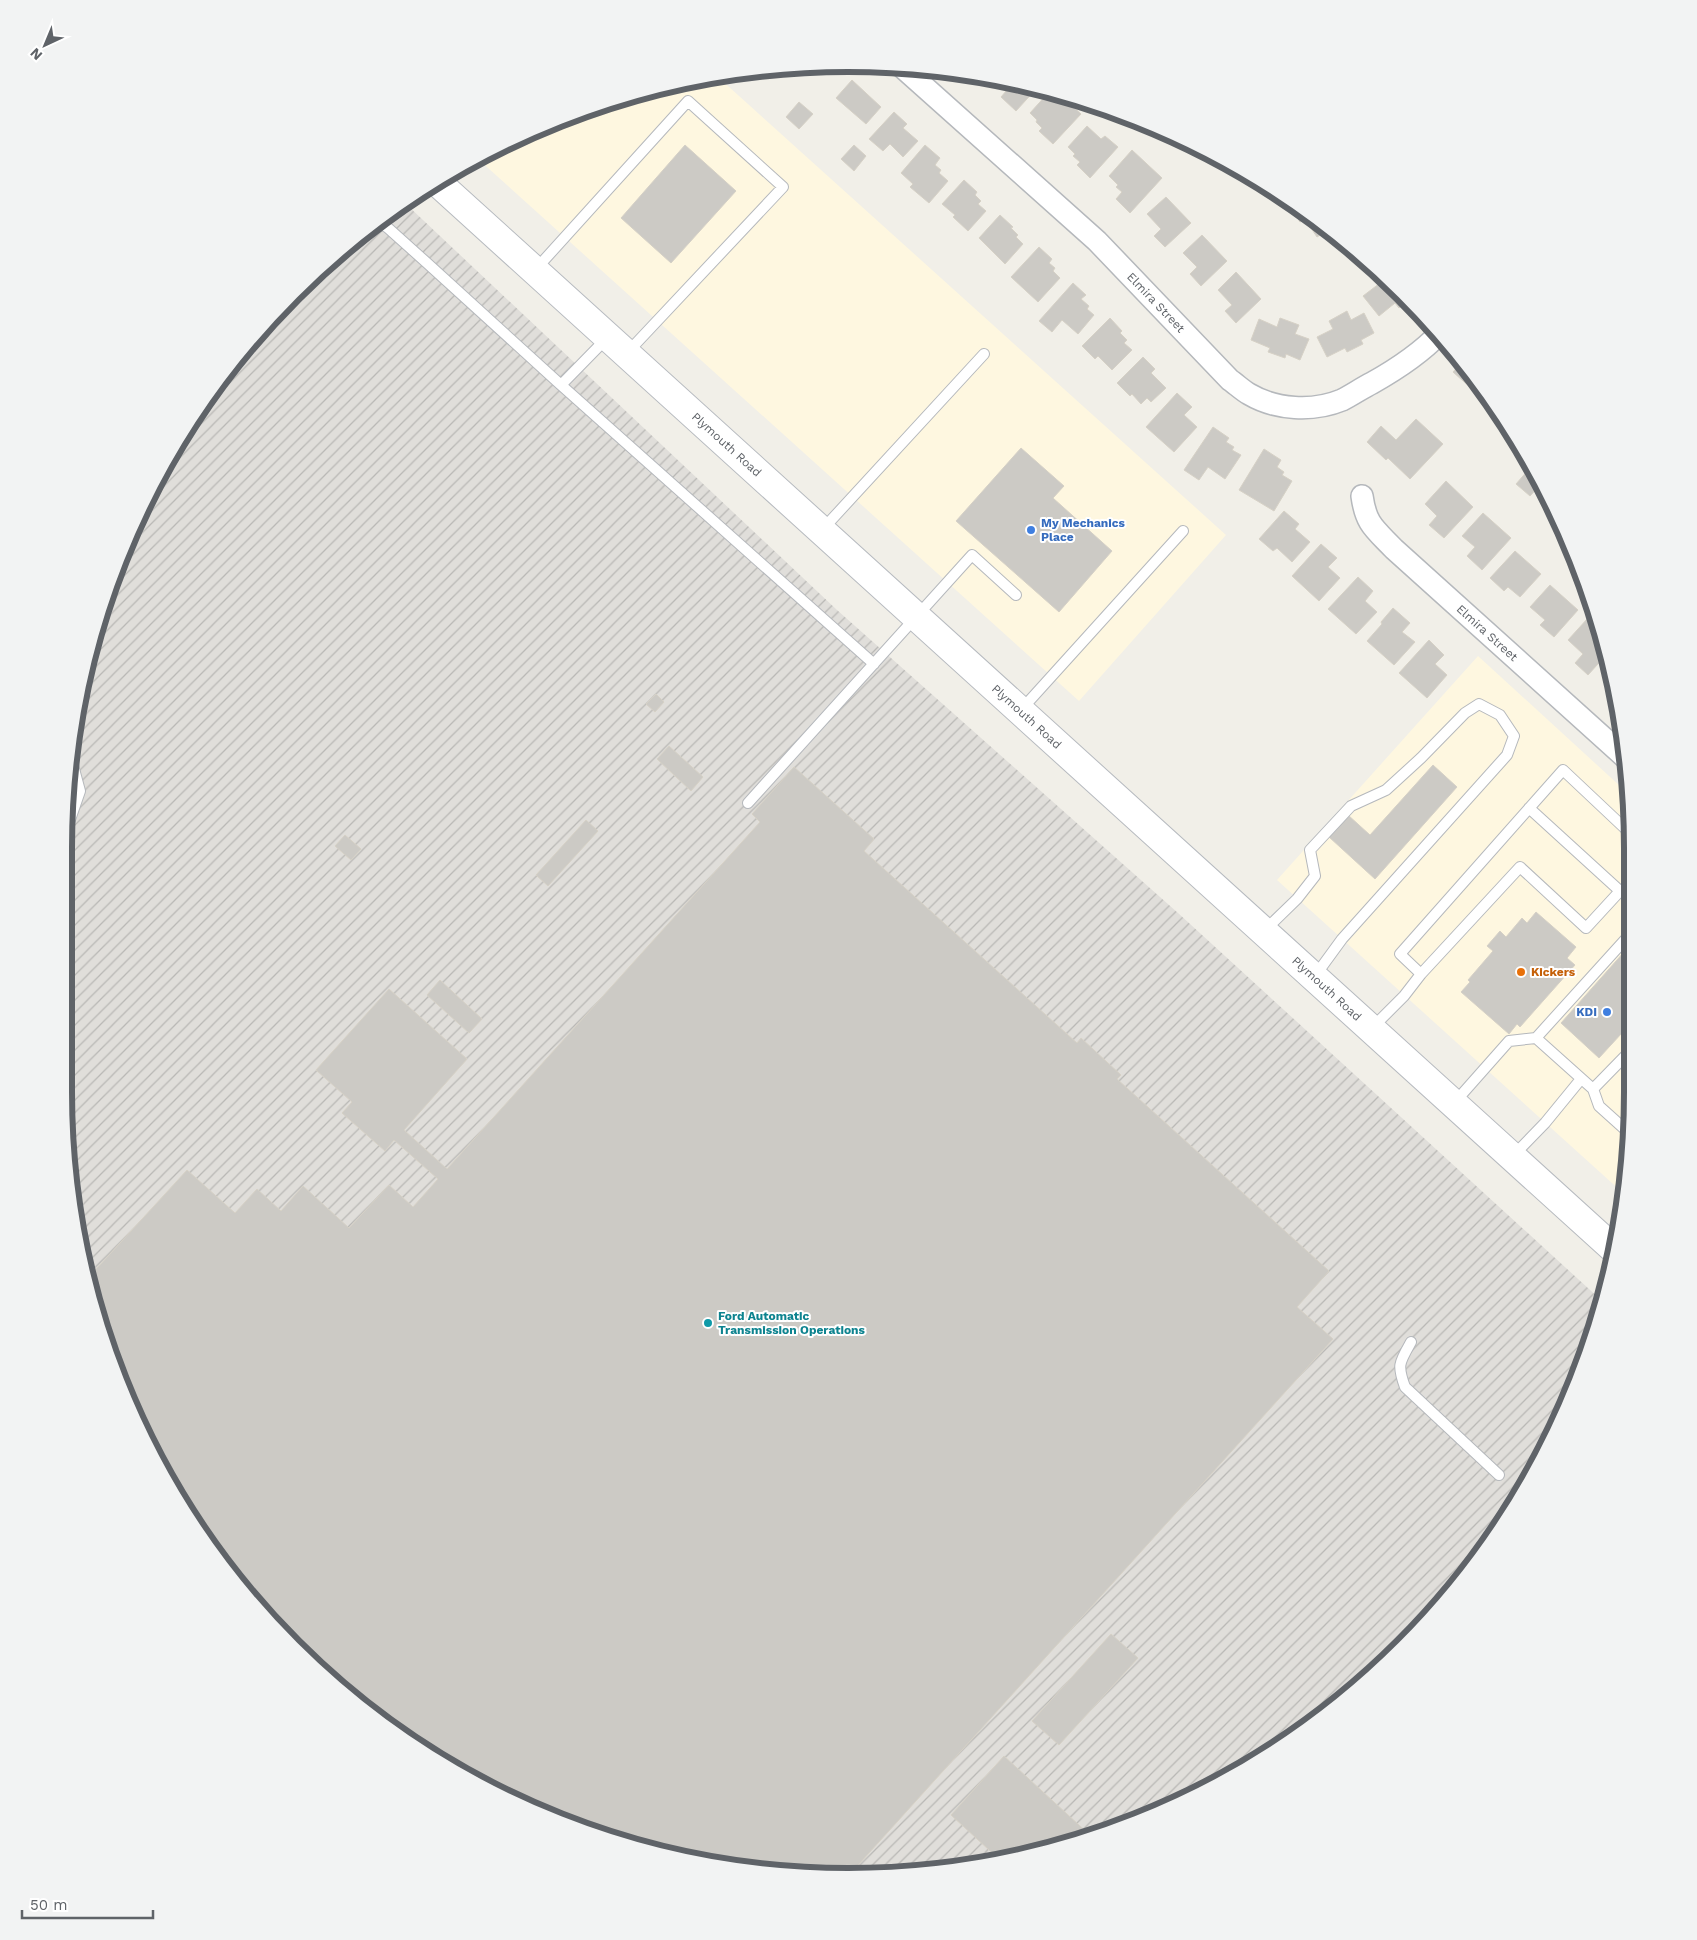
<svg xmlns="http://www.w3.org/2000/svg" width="1697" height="1940" font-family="'Work Sans',sans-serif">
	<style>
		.commercial { fill: #fef7e0 }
		.industrial { fill: url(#industrial-furrows) }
		.building { fill: #cccac5; stroke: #d6d1c6 }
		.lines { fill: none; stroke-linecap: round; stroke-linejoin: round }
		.lane-casing { stroke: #b5b8bc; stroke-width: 12 }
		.street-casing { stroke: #b5b8bc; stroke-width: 24 }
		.secondary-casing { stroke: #b6babf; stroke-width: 30 }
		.lane { stroke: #fff; stroke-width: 10 }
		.street { stroke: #fff; stroke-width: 21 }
		.secondary { stroke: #fff; stroke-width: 28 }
		.shop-dot { fill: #3f7fe0; stroke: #fff; stroke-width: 2 }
		.food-dot { fill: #e8710a; stroke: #fff; stroke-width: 2 }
		.culture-dot { fill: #0f9aa8; stroke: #fff; stroke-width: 2 }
		.labels { text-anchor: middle; stroke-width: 4; stroke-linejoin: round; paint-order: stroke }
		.street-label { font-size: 12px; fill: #5f6368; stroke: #fff }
		.shop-label { font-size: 12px; font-weight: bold; fill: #366cbe; stroke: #fff; text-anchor: start }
		.food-label { font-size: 12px; font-weight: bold; fill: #c56008; stroke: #fff; text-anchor: start }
		.culture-label { font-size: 12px; font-weight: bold; fill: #0d838f; stroke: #fff; text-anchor: start }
		.rim { fill: none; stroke: #5f6368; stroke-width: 6 }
	</style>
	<defs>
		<pattern id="industrial-furrows" width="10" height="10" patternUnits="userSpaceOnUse" patternTransform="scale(1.25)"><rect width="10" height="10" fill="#e0deda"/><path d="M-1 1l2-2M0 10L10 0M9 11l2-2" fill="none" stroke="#b9b8b5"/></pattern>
	</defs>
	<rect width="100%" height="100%" fill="#f1efe8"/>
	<path class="commercial" d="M718 77 1226 535 1079 701 478 159 597 105Z
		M1478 656 1632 797 1633 1092 1623 1193 1277 880Z"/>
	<path class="industrial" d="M406 204 837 610 1178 913 1601 1300 1574 1392 1501 1527 1403 1647 1326 1714 1241 1771 1100 1835 1002 1861 900 1875 746 1869 645 1849 548 1816 456 1771 371 1714 258 1609 196 1527 145 1439 90 1294 70 1194 65 797 79 696 105 596 169 456 226 371 331 258Z"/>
	<path class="building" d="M852 80 881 107 866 124 836 98Z
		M1002 82 1037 88 1016 111 1001 97 1007 90 1001 84Z
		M1049 92 1064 105 1067 101 1081 114 1053 144 1039 131 1042 128 1036 122 1037 120 1030 113Z
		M799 102 813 114 799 129 786 117Z
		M894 112 907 124 903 128 918 141 903 157 890 144 883 151 869 139Z
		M1087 126 1101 139 1105 136 1118 147 1090 178 1077 165 1080 162 1073 156 1075 154 1068 147Z
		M685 145 736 191 671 263 621 218Z
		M854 145 866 156 854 171 841 159Z
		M925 145 940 158 935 165 941 170 939 173 948 181 929 203 910 187 913 184 901 173Z
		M1132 150 1162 178 1130 213 1116 199 1122 192 1116 187 1118 185 1109 176Z
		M964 180 977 192 975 195 981 201 978 204 986 211 968 231 953 217 955 215 942 204Z
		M1166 197 1191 223 1165 247 1154 236 1161 229 1147 214Z
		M1292 205 1326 226 1330 229 1317 237 1305 219 1300 222 1290 206Z
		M1000 215 1013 227 1011 228 1018 235 1016 237 1023 244 1005 264 979 238Z
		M1202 235 1227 261 1201 286 1190 274 1197 267 1183 253Z
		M1039 247 1052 259 1049 263 1055 268 1053 271 1060 278 1038 302 1011 277Z
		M1236 272 1261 299 1236 323 1225 311 1232 305 1218 290Z
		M1384 280 1407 301 1399 308 1395 303 1379 316 1363 296Z
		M1073 283 1086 295 1081 299 1089 306 1087 309 1094 315 1078 334 1062 320 1052 332 1039 321Z
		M1347 311 1351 320 1364 313 1374 333 1361 340 1363 344 1347 352 1345 348 1327 357 1317 337 1333 329 1329 321Z
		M1110 318 1122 331 1120 333 1127 340 1124 343 1132 350 1112 370 1098 356 1095 359 1082 346Z
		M1280 318 1299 325 1295 334 1309 339 1300 360 1286 354 1285 358 1268 352 1270 348 1251 340 1259 319 1277 327Z
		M1143 357 1155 369 1151 373 1166 388 1151 402 1147 398 1141 404 1132 394 1130 396 1117 383Z
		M1461 363 1483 393 1480 396 1453 372Z
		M1177 393 1192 407 1184 415 1197 427 1174 452 1146 427Z
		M1416 419 1443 444 1410 479 1388 458 1386 460 1367 442 1381 426 1396 440Z
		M1213 427 1229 438 1226 442 1234 447 1232 450 1241 455 1225 479 1208 467 1199 480 1184 470Z
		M1021 448 1064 486 1053 498 1112 551 1059 612 956 521Z
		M1264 449 1281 460 1277 467 1284 472 1282 475 1292 481 1274 511 1239 490Z
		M1529 469 1537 476 1541 484 1530 496 1516 484Z
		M1446 481 1473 507 1444 538 1429 525 1437 516 1425 504Z
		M1284 511 1299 524 1295 529 1310 542 1292 562 1277 548 1273 551 1259 539Z
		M1483 513 1511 538 1482 570 1467 556 1475 547 1462 536Z
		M1321 544 1337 558 1328 567 1340 578 1319 601 1292 576Z
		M1515 551 1541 574 1520 597 1508 587 1504 591 1490 578Z
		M1358 577 1373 591 1365 601 1377 612 1356 634 1328 609Z
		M1550 585 1578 610 1554 637 1540 625 1545 620 1530 607Z
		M1393 608 1410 623 1402 632 1415 642 1394 665 1367 641 1382 624 1381 622Z
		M1588 618 1600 629 1607 654 1588 675 1575 663 1583 654 1568 640Z
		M1429 640 1444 655 1435 664 1447 675 1427 698 1399 673Z
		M656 694 664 702 655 712 646 704Z
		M669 746 703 777 691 791 657 759Z
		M1433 765 1457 787 1375 879 1329 837 1348 815 1370 835Z
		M794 767 874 839 864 851 1077 1043 1081 1038 1121 1075 1117 1079 1329 1271 1297 1307 1333 1339 851 1873 746 1869 645 1849 548 1816 456 1771 371 1714 258 1609 196 1527 145 1439 90 1294 87 1279 187 1170 235 1213 257 1189 281 1211 303 1186 349 1228 389 1185 413 1207 438 1179 394 1140 385 1151 342 1113 352 1102 316 1070 389 989 467 1059 404 1130 447 1169 760 822 752 814Z
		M586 820 598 831 548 886 536 875Z
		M345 835 361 849 351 860 335 846Z
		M1536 912 1576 947 1567 958 1575 965 1520 1027 1517 1024 1509 1034 1461 992 1470 982 1468 980 1493 951 1487 946 1500 931 1506 937 1522 918 1527 923Z
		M1632 943 1633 1021 1599 1058 1561 1023Z
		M440 980 482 1019 469 1033 427 995Z
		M82 1253 90 1260 85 1266Z
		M1111 1634 1138 1658 1059 1745 1032 1721Z
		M1004 1756 1092 1837 1001 1861 951 1815Z"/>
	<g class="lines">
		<g class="lane-casing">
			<path id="lane" d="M380 223 388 228 427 263 561 385
				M536 269 688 101 783 187 627 353
				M607 338 561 385 874 664
				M822 530 984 354
				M1021 710 1183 531
				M748 803 972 555 1016 595
				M1529 808 1620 891 1586 928 1520 867 1421 974 1400 954 1563 770 1632 835
				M66 831 80 791 71 758
				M1264 931 1297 899 1315 876 1310 850 1351 806 1386 790 1421 758 1465 713 1479 704 1500 715 1514 736 1507 755 1342 939 1315 976
				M1632 932 1536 1038 1593 1089 1633 1048
				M1371 1029 1404 996 1421 974
				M1593 1089 1599 1106 1629 1133
				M1455 1102 1509 1041 1536 1038
				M1513 1156 1545 1123 1581 1079
				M1411 1342C1399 1363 1397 1365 1405 1387L1499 1475"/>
		</g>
		<g class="street-casing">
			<g id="street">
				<path id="s1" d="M901 66 1097 241 1230 380C1236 384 1242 390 1249 394 1276 410 1313 412 1342 400 1352 395 1362 388 1372 383 1397 369 1420 354 1440 333"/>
				<path id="s2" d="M1362 496C1366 525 1375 529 1394 549L1627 759"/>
			</g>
		</g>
		<g class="secondary-casing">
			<g id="secondary">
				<path id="s3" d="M437 182 1616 1251"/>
			</g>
		</g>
		<use href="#lane" class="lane"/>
		<use href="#street" class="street"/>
		<use href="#secondary" class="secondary"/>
	</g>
	<g class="shop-dot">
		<circle cx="1031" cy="530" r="5"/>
		<circle cx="1607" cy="1012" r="5"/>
	</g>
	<circle class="food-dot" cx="1521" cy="972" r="5"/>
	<circle class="culture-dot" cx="708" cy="1323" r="5"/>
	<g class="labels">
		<g class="street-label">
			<text dy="4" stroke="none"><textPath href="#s1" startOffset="348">Elmira Street</textPath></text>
			<text dy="4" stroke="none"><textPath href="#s3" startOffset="391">Plymouth Road</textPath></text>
			<text dy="4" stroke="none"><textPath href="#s2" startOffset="189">Elmira Street</textPath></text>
			<text dy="4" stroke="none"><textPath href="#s3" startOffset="796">Plymouth Road</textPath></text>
			<text dy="4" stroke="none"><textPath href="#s3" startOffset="1201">Plymouth Road</textPath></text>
		</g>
		<g class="shop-label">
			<text x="1041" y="527">My Mechanics<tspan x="1041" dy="14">Place</tspan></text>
			<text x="1597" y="1016" text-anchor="end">KDI</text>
		</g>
		<g class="food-label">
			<text x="1531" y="976">Kickers</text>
		</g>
		<g class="culture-label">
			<text x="718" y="1320">Ford Automatic<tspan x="718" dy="14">Transmission Operations</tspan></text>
		</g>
	</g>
	<path d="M0 0H1697V1940H0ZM848 72H848A776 776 0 0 1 1624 848V1092A776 776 0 0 1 848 1868H848A776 776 0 0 1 72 1092V848A776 776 0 0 1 848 72Z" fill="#f2f3f3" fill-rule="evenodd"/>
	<path class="rim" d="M848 72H848A776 776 0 0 1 1624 848V1092A776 776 0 0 1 848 1868H848A776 776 0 0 1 72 1092V848A776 776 0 0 1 848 72Z"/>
	<g transform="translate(45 45) rotate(224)" stroke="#ffffff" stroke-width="4" paint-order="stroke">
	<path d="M0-4L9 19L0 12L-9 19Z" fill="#5f6368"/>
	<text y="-8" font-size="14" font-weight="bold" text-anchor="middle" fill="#5f6368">N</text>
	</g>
	<path d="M22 1910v8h131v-8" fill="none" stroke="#5f6368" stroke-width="2.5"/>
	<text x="30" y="1910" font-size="15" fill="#5f6368" stroke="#ffffff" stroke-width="4" paint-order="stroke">50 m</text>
</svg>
